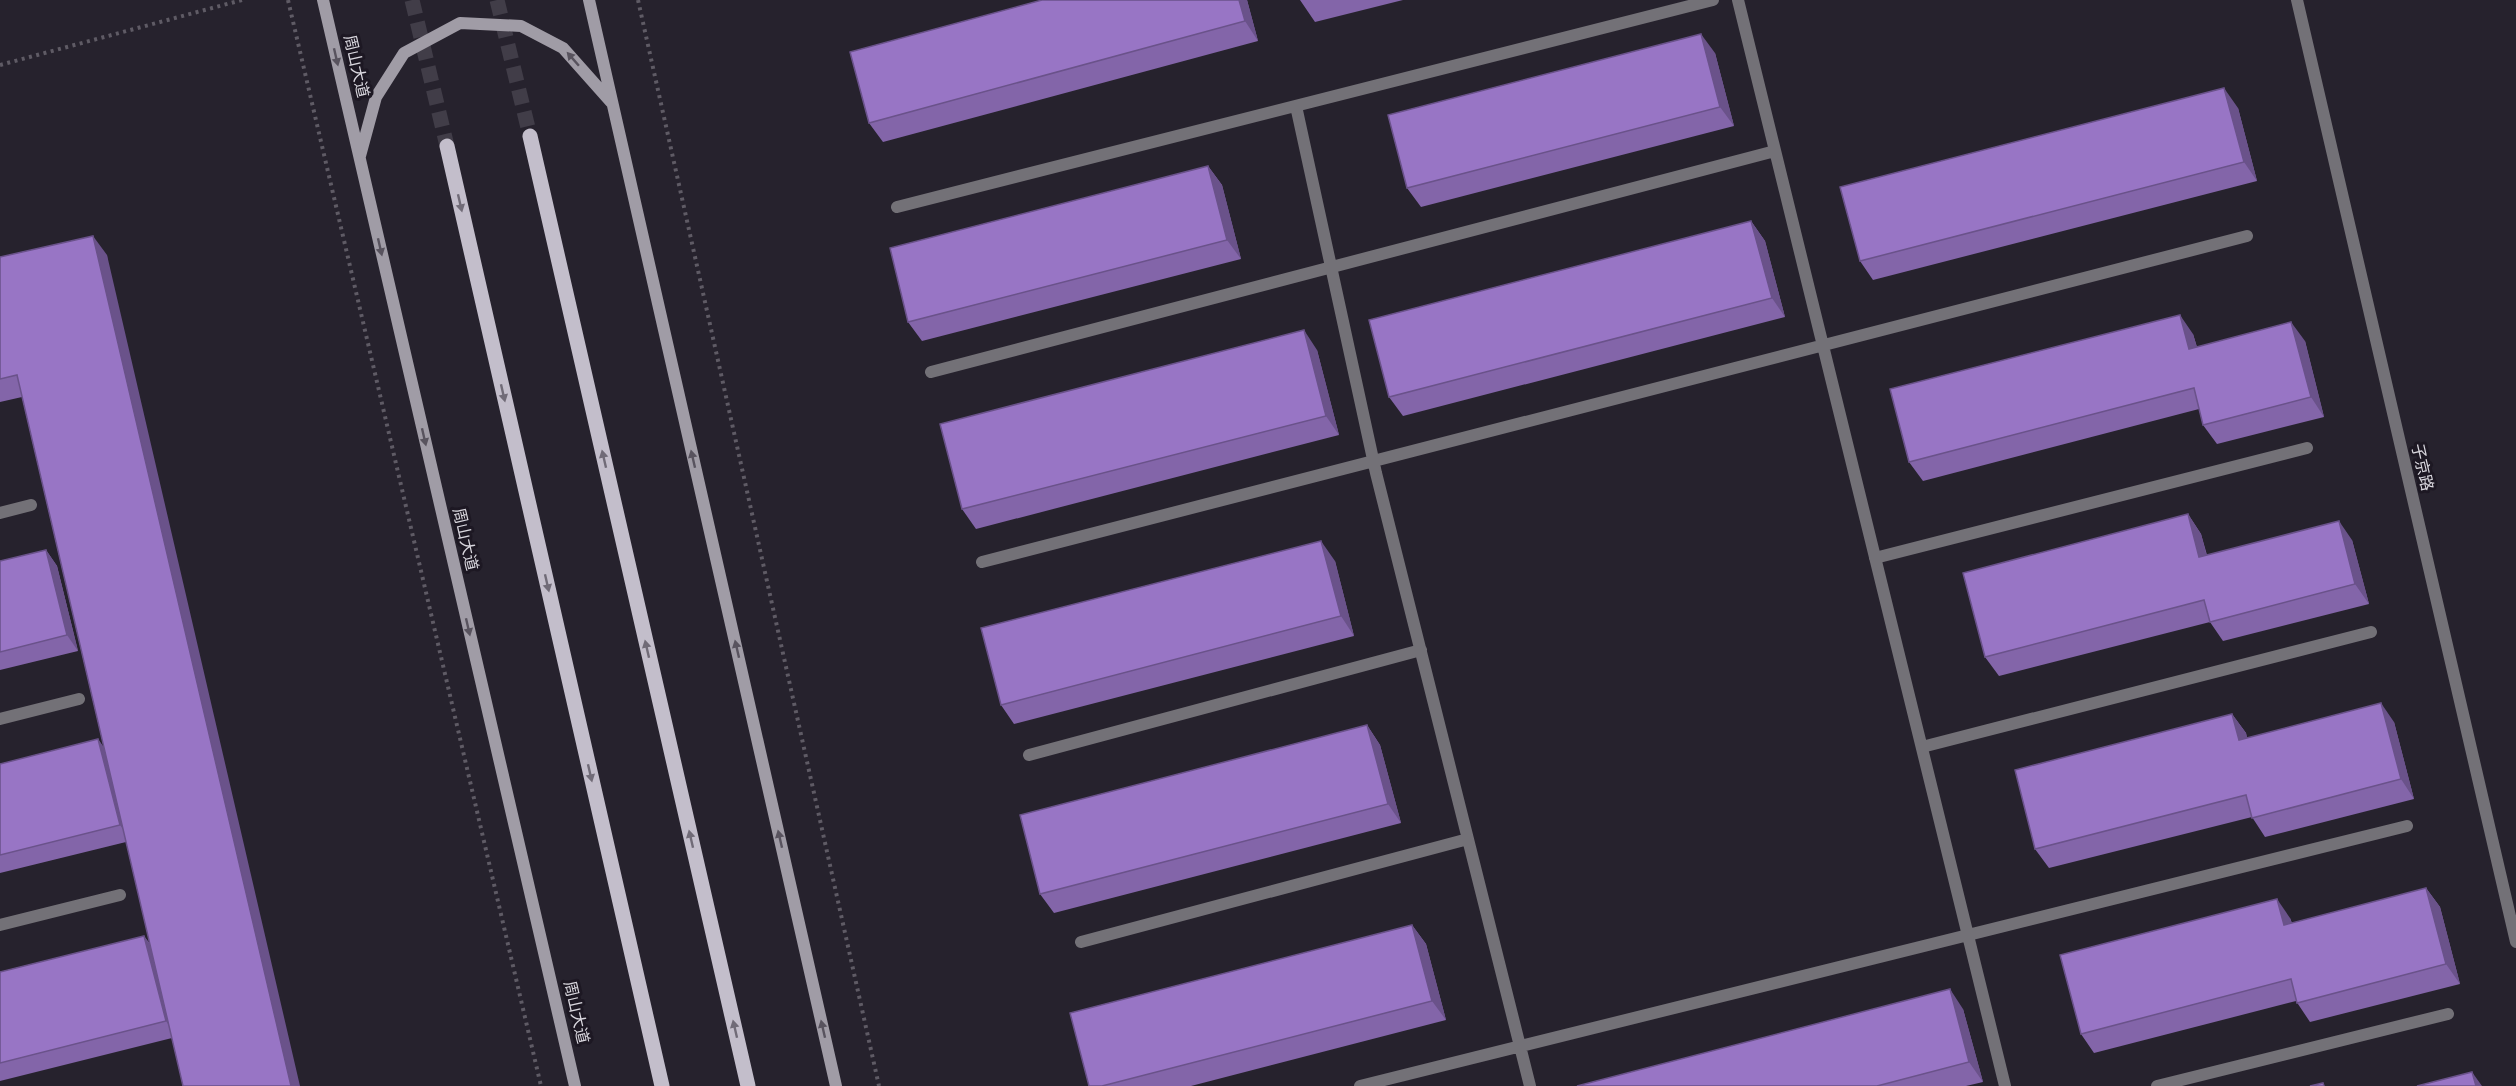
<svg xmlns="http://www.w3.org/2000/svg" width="2516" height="1086" font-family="'Titillium Web','Noto Sans SC',sans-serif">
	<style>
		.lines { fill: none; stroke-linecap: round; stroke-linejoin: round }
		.primary-tunnel { stroke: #413d48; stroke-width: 15; stroke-dasharray: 15 8; stroke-linecap: butt }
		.path { stroke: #5f5b65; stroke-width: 4; stroke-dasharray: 3 4.5; stroke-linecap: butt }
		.service { stroke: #737177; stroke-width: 12 }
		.tertiary { stroke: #737177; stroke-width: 12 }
		.secondary { stroke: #a09ca6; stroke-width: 12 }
		.primary { stroke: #c3becb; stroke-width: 15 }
		.wall { fill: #8365a9 }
		.shaded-wall { fill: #6a528a }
		.building { fill: #9875c5; stroke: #6a528a; stroke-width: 1.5 }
		.oneway { fill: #58535e }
		.oneway2 { fill: #706b77 }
		.labels { text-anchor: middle; stroke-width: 6; stroke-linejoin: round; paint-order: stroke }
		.street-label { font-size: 16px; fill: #dad8df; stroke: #1d1823 }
	</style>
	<rect width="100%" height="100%" fill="#26222d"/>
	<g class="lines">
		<path class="primary-tunnel" d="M412 0 447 146
			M497 0 530 136"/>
		<path class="path" d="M288 0 541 1086
			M638 0 879 1086
			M0 65 242 0"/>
		<path class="service" d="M1738 0 2005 1086
			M1296 106 1376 473 1530 1086
			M897 207 1713 0
			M931 372 1775 151
			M0 513 31 505
			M1875 558 2307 448
			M982 562 2247 236
			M0 719 79 699
			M1922 747 2371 632
			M1029 755 1421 650
			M0 925 120 895
			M1081 942 1468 839
			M1360 1086 2407 826
			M2157 1086 2448 1014"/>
		<path class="tertiary" d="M2297 0 2516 942"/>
		<path class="secondary" d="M323 0 575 1086
			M589 0 836 1086
			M360 156 376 97 404 53 460 23 521 26 563 48 611 102"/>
		<path class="primary" d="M530 136 748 1086
			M447 146 662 1086"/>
	</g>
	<path class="wall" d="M1042 0H1247L1258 41 883 142 869 123Z
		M1300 0H1403L1315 22Z
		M1715 53 1734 126 1421 207 1407 188Z
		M2238 108 2257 181 1873 280 1860 261Z
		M1208 166 1222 185 1241 259 922 341 908 322Z
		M1751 221 1765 241 1785 317 1403 416 1389 397Z
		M107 255 172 1038 0 1081V972L144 936 150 944 126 842 0 873V764L98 739 104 748 22 397 0 402V257Z
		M2193 334 2197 347 2305 341 2324 417 2217 444 2203 425 2199 409 1923 481 1909 462Z
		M1317 350 1339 435 976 529 962 509Z
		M2188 514 2201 534 2207 555 2352 540 2369 604 2223 641 2210 622 1999 676 1985 657Z
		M46 550 57 566 78 651 0 670V561Z
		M1335 561 1354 636 1014 724 1001 705Z
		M2232 714 2246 733 2247 738 2394 722 2414 799 2265 837 2252 817 2049 868 2035 849Z
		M1367 725 1380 745 1401 823 1054 913 1040 894Z
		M2426 888 2440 907 2460 984 2310 1022 2296 1001 2094 1053 2081 1034 2290 918 2292 923Z
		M1412 925 1426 944 1446 1020 1191 1086H1089Z
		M1963 1009 1983 1082 1966 1086H1577Z"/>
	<path class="shaded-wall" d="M1239 0H1247L1258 41 1245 21Z
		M1701 34 1715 53 1734 126 1720 107Z
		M2224 88 2238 108 2257 181 2244 162Z
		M1208 166 1222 185 1241 259 1227 240Z
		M1751 221 1765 241 1785 317 1772 298Z
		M93 236 107 255 300 1086H291Z
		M2180 315 2193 334 2203 368 2189 349Z
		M2291 322 2305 341 2324 417 2311 397Z
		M1304 330 1317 350 1339 435 1326 416Z
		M2188 514 2201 534 2212 576 2199 557Z
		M2339 521 2352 540 2369 604 2355 584Z
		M1321 541 1335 561 1354 636 1341 616Z
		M46 550 57 566 78 651 67 635Z
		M2381 703 2394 722 2414 799 2401 779Z
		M2232 714 2246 733 2252 760 2239 740Z
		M1367 725 1380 745 1401 823 1388 804Z
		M98 739 109 755 131 840 120 825Z
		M2426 888 2440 907 2460 984 2446 964Z
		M2277 899 2290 918 2298 944 2284 925Z
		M1412 925 1426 944 1446 1020 1432 1001Z
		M144 936 155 952 177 1037 166 1021Z
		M1950 989 1963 1009 1983 1082 1969 1062Z
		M2472 1072 2482 1086H2476Z"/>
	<path class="building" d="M1042 0H1239L1245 21 869 123 850 52Z
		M1701 34 1720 107 1407 188 1388 115Z
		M2224 88 2244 162 1860 261 1840 187Z
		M1208 166 1227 240 908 322 890 248Z
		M1751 221 1772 298 1389 397 1369 320Z
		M93 236 291 1086H183L17 375 0 379V257Z
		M2180 315 2189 349 2291 322 2311 397 2203 425 2194 388 1909 462 1890 389Z
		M1304 330 1326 416 962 509 940 424Z
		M2188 514 2199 557 2339 521 2355 584 2210 622 2204 600 1985 657 1963 573Z
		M1321 541 1341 616 1001 705 981 628Z
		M46 550 67 635 0 652V561Z
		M2381 703 2401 779 2252 818 2246 795 2035 849 2015 770 2232 714 2239 740Z
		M1367 725 1388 804 1040 894 1020 815Z
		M98 739 120 825 0 855V764Z
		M2426 888 2446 964 2297 1003 2291 979 2081 1034 2060 955 2277 899 2284 925Z
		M1412 925 1432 1001 1102 1086H1089L1070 1013Z
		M144 936 166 1021 0 1063V972Z
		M1950 989 1969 1062 1877 1086H1577Z
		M2472 1072 2476 1086H2417Z
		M2323 1083 2324 1086H2310Z"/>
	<defs><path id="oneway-solid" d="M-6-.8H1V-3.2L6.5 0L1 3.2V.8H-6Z" transform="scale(1.5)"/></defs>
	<g class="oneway">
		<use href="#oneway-solid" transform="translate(336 57) rotate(77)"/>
		<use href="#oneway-solid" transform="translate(573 59) rotate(-131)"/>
		<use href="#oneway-solid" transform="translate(380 247) rotate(77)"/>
		<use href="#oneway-solid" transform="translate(424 437) rotate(77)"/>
		<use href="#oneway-solid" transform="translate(693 459) rotate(-103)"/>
		<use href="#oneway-solid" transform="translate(468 627) rotate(77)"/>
		<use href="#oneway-solid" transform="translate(737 649) rotate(-103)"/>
		<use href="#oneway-solid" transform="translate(780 839) rotate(-103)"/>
		<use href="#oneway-solid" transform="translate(823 1029) rotate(-103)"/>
	</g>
	<g class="oneway2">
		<use href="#oneway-solid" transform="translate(460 203) rotate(77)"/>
		<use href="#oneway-solid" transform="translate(503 393) rotate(77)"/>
		<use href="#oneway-solid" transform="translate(604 459) rotate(-103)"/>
		<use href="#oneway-solid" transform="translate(547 583) rotate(77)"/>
		<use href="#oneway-solid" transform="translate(647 649) rotate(-103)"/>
		<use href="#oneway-solid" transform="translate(590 773) rotate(77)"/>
		<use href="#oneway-solid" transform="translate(691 839) rotate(-103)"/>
		<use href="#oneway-solid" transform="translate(735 1029) rotate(-103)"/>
	</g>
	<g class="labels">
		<g class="street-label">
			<text transform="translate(357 66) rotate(77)" y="6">周山大道</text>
			<text transform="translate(2423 467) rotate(77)" y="6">子京路</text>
			<text transform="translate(466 539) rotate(77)" y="6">周山大道</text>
			<text transform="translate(577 1012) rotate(77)" y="6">周山大道</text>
		</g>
	</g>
</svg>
